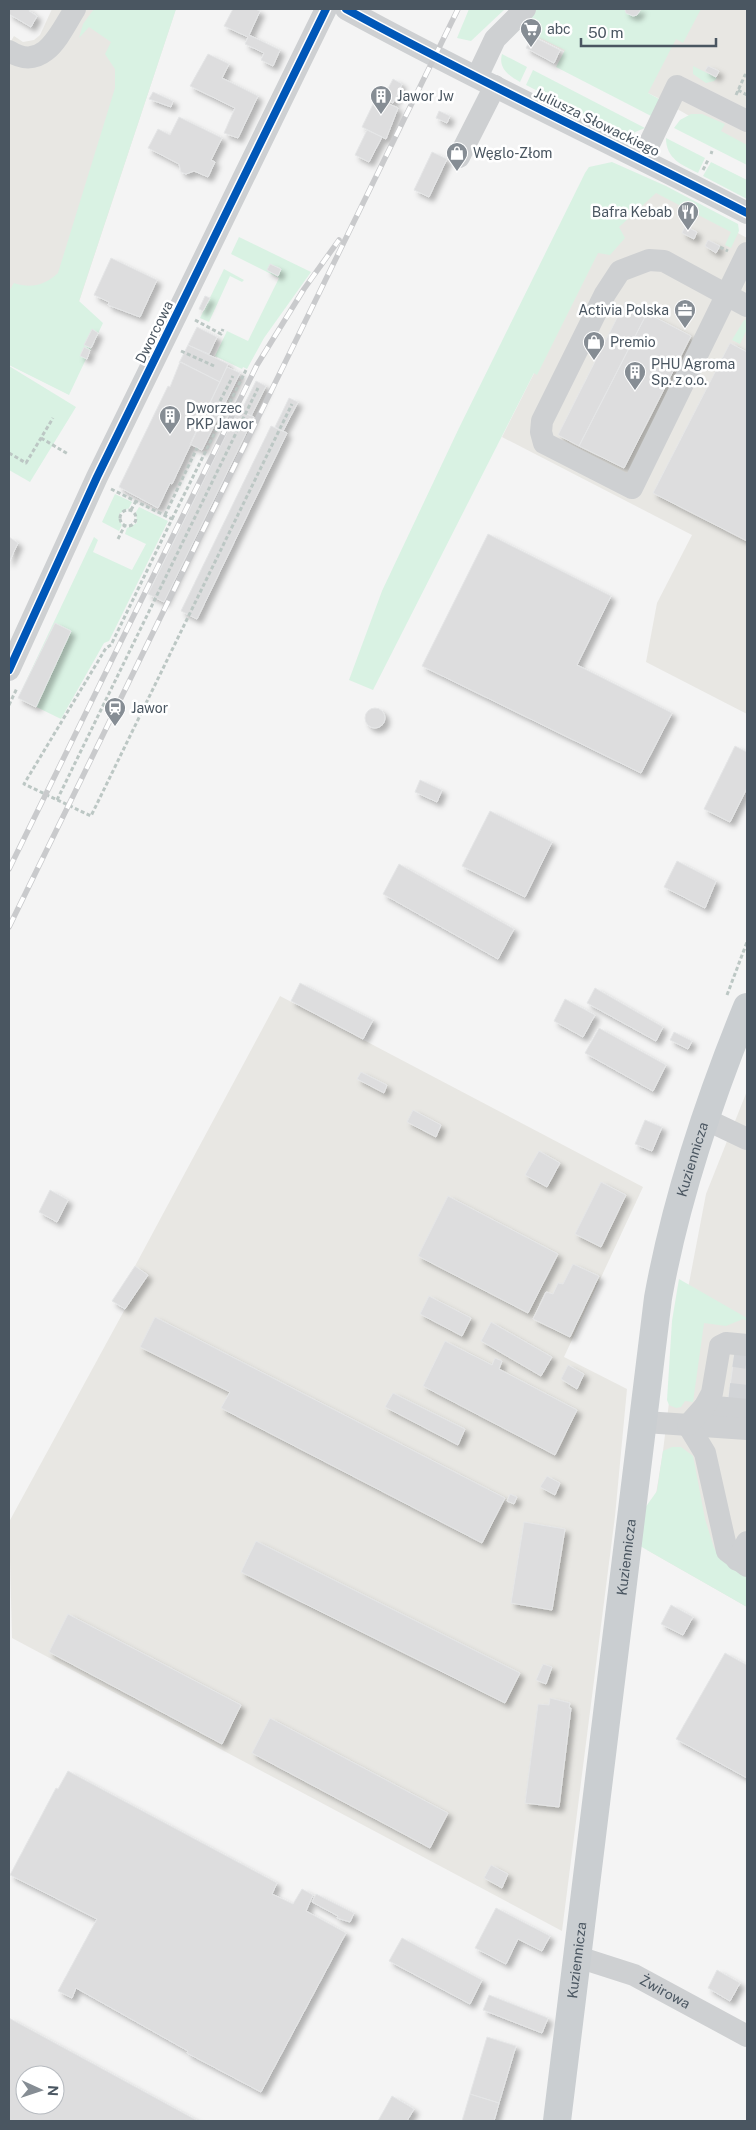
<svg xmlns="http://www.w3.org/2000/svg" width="756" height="2130" font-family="'Public Sans',sans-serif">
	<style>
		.commercial { fill: #e8e7e3 }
		.green { fill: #d9f2e3 }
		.building { fill: #ddddde; stroke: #e5e6e7; fill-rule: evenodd; filter: url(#shadow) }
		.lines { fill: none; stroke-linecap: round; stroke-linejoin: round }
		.minor-tunnel { stroke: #d2d4d7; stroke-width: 22; stroke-dasharray: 22 11; stroke-linecap: butt }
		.path { stroke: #bcc7c4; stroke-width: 3; stroke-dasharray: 4 2.5; stroke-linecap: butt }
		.minor { stroke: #ced0d2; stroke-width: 22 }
		.major { stroke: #caced1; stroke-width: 28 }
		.rail-casing { stroke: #c9cacc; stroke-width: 5.5 }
		.rail { stroke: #fff; stroke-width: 4; stroke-dasharray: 11; stroke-linecap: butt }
		.cycleway-casing { stroke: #fff; stroke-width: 11 }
		.cycleway { stroke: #0057b8; stroke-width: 8 }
		.labels { text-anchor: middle; stroke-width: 5; stroke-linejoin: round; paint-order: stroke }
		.poi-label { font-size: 14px; fill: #4a5661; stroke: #fff; text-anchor: start }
		.street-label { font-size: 14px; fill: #4a5661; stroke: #fff }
	</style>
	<defs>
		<filter id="shadow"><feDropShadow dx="4.5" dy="4.5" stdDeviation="2.5" flood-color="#0004"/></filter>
	</defs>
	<rect width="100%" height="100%" fill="#f4f4f4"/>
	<path class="commercial" d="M52 9H176L67 338 9 307V39L11 41 14 36 23 42 34 40 40 35Z
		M513 9H747V149L658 98 532 35Z
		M657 189 747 238V714L646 662 657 603 692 535 502 437 600 242Z
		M280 996 643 1187 564 1357 627 1389 615 1516 562 1931 12 1638 9 1522 125 1309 148 1275 135 1266Z
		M747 1091V1607L647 1550 663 1451 674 1362 706 1194Z"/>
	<path class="green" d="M94 9H176L79 301 103 323 69 395 9 365V291L14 283C31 289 45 285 58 273L115 88V69L105 54 111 42 89 27 79 38 83 24Z
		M469 9H505L471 41 457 38Z
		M537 9H701L683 43 676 39 648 93 661 100 653 117 556 67 565 50 518 27Z
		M502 54 527 67 520 82C509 76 498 68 502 54Z
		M693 66 717 78 714 81 706 83 693 74Z
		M533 70 645 128 633 133 618 132 526 85Z
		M691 114H702L725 124 721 131 747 145V165L674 128 680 120Z
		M666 138 705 158 698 173C682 165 666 159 666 138Z
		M612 162 666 186 738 224 739 231 731 248 725 245 731 232 656 193 619 227 625 238 610 255 598 253 537 375 534 373 373 690 349 680 382 591 459 428 585 173 589 167Z
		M711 162 747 180V199L703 176Z
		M239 237 311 272 264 338 247 369 243 367 242 369 215 356 227 331 248 341 279 278 231 254Z
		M224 269 244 280 242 282 230 276 209 322 200 318Z
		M744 320H747V329L740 344 732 340Z
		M9 366 76 407 30 482 9 470Z
		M115 494 132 502 129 508 119 514V520L122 525 119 531 102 522Z
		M139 507 168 521 109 641 104 643 61 719 18 698 94 537 98 540 93 552 132 570 146 544 125 534 127 528 137 523 136 512Z
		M679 1279 747 1318V1321L743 1319 726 1326 704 1323 693 1402 685 1401 681 1407 676 1408 669 1405 667 1400 672 1321Z
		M672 1447H681L693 1456 705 1519 714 1548 720 1557 747 1577V1607L640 1546 645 1508 657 1491 663 1451Z"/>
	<path class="building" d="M9 9H30L29 11 37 16 31 27 9 14Z
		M233 9H255L260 11 249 35 280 50 273 66 261 60 264 53 245 44 248 37 224 26Z
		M625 9H641L637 15 633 16 626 13Z
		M532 36 560 50 554 63 526 48Z
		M208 54 229 64 222 78 258 96 238 138 224 133 235 108 190 86Z
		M708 66 719 71 716 77 705 71Z
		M393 79 402 84 393 103 383 98Z
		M153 92 173 101 171 107 149 99Z
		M376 98 398 108 386 139 362 127Z
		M439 111 450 116 447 123 436 118Z
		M179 117 222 138 211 160 215 162 208 177 194 171 186 174 181 172 179 164 148 148 158 129 170 135Z
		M367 130 382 137 369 162 355 155Z
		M432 152 447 159 429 197 414 190Z
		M685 226 697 232 694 239 682 233Z
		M708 240 720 246 716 253 705 246Z
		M111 258 157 280 140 317 108 305 109 302 94 295Z
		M270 264 281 269 278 276 267 270Z
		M205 296 210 298 203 311 199 309Z
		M625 302 647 313 579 446 558 435Z
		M647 313 691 336 624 468 579 446Z
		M197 327 217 337 209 354 188 345Z
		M92 329 98 333 91 348 84 345Z
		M730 343 747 352V541L653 493Z
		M188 345 228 364 220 382 181 362 179 363Z
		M84 347 90 350 87 359 80 356Z
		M180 362 220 382 172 484 170 483 158 508 119 487 168 386 170 387Z
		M227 367 240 373 202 450 190 444Z
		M256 381 266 386 251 416 241 411Z
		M289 398 298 402 283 431 275 427Z
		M238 410 254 417 164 602 148 594Z
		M271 426 287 433 197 619 181 611Z
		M488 534 611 596 577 665 672 713 641 773 422 666Z
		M9 537 18 543 9 562Z
		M55 623 71 631 36 707 18 698Z
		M365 718a10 10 0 1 1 20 0a10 10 0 1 1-20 0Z
		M735 746 747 752V788L730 822 704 809Z
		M420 780 442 790 437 802 415 792Z
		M490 811 552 842 525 897 462 866Z
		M677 861 716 881 705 908 664 887Z
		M399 864 514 929 498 959 383 894Z
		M300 983 373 1020 363 1039 291 1001Z
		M595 988 663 1027 656 1041 587 1003Z
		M565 999 595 1015 583 1037 554 1021Z
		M599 1028 666 1065 653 1091 585 1053Z
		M674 1032 692 1041 688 1049 670 1040Z
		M361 1072 387 1085 384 1093 357 1079Z
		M413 1110 441 1125 436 1137 407 1122Z
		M645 1120 662 1127 652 1151 635 1144Z
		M539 1151 560 1163 547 1187 525 1175Z
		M601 1182 626 1195 601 1247 575 1234Z
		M50 1190 68 1200 57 1222 39 1212Z
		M448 1196 558 1254 528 1313 418 1256Z
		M573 1264 599 1276 570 1337 533 1319 546 1292 553 1294 558 1283 563 1284Z
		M135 1266 148 1275 125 1309 112 1301Z
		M429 1296 471 1318 462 1336 420 1314Z
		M155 1317 505 1498 482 1543 221 1408 230 1392 140 1347Z
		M491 1322 552 1357 541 1376 481 1341Z
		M445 1341 492 1365 495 1358 502 1361 499 1369 577 1410 555 1455 423 1386Z
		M735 1350 747 1352V1401H728Z
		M568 1365 584 1374 577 1389 561 1379Z
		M393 1393 465 1429 458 1445 385 1407Z
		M547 1476 560 1483 555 1495 540 1487Z
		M510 1494 517 1497 514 1504 507 1501Z
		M524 1522 565 1529 552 1610 511 1603Z
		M256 1541 520 1673 505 1703 241 1572Z
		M671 1605 693 1617 683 1635 661 1624Z
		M68 1614 241 1705 222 1744 49 1652Z
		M725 1653 747 1665V1778L676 1739Z
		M543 1664 552 1667 546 1684 536 1680Z
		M550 1698 570 1703 569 1708H571L559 1807 525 1803 538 1704 549 1705Z
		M270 1718 448 1813 430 1848 252 1753Z
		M68 1771 277 1883 272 1894 293 1904 302 1889 313 1895 306 1911 346 1933 261 2092 187 2053 188 2051 76 1988 72 1998 58 1991 97 1919 10 1875 56 1788 58 1789Z
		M491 1865 508 1874 502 1888 484 1878Z
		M316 1894 354 1913 350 1922 337 1918 338 1916 312 1902Z
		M496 1908 550 1936 542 1951 518 1939 506 1964 475 1948Z
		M402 1938 482 1980 470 2004 389 1961Z
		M717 1970 740 1983 730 2001 708 1988Z
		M489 1995 548 2018 542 2033 483 2010Z
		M9 2018 112 2074 198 2121H9ZM25 2075H55V2105H25Z
		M487 2037 516 2046 499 2103 470 2094Z
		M470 2094 499 2103 494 2121H462Z
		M392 2096 414 2109 407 2121H378Z"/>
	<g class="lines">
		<path class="minor-tunnel" d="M734 1356 747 1358
			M729 1394 747 1396"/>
		<path class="path" d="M738 90 747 95
			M736 95 745 75 747 77
			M711 154 712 151
			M703 170 708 160
			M720 247 728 251
			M195 320 221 334 223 329
			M181 351 214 366
			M220 401 233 376
			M41 438 68 454
			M9 453 26 463 53 418
			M111 489 172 519 111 645 106 648 24 784 91 816 292 404
			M131 510 136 501
			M120 518a8 8 0 1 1 16 0a8 8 0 1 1-16 0Z
			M165 515 197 448
			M172 519 246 370
			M118 539 125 525
			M9 705 17 688
			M57 800 258 388
			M727 995 747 942"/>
		<g class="minor">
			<path d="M346 9C477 81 614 144 747 213"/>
			<path d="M9 51C44 73 60 33 75 9"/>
			<path d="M477 77 495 39 525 9"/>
			<path d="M459 157 495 86"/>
			<path d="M642 159 677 86 747 121"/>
			<path d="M747 253 632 488 544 443 541 432 542 421 605 294 620 271 649 260 664 261 747 306"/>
			<path d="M9 670 97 477 326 9"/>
			<path d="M705 1119 747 1139"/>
			<path d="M705 1406 747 1410"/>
			<path d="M645 1422 747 1429"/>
			<path d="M688 1425 705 1453 727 1551 747 1566"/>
			<path d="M688 1425 705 1406 712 1393 720 1346 726 1343 747 1345"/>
			<path d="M737 1560 747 1542"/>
			<path id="s1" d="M578 1957 634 1975 747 2036"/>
		</g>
		<path class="major" id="s2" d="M557 2121 658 1298C676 1198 709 1100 747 1007"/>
		<g class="rail-casing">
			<path id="rail" d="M9 869 257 365 304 289 339 240
				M9 927 458 9"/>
		</g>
		<use href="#rail" class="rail"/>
		<g class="cycleway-casing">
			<path id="cycleway" d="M346 9C477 81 614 144 747 213
				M9 670 97 477 326 9"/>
		</g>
		<use href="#cycleway" class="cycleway"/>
	</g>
	<defs>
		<g id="supermarket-pin" transform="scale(1.125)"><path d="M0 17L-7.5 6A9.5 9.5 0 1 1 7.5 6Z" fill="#868d94" stroke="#fff"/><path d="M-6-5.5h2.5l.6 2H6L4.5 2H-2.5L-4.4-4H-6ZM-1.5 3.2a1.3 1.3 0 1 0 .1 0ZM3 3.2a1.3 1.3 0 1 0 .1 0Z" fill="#fff"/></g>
		<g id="building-pin" transform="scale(1.125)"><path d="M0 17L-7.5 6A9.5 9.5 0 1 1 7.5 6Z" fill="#868d94" stroke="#fff"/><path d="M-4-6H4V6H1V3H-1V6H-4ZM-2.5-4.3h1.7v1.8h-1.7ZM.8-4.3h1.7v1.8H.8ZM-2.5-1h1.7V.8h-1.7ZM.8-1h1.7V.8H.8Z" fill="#fff"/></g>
		<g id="shop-pin" transform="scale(1.125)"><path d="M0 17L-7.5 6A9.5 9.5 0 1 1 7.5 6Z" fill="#868d94" stroke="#fff"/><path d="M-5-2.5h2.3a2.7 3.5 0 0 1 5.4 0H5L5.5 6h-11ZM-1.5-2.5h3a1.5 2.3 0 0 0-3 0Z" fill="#fff"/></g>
		<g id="restaurant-pin" transform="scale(1.125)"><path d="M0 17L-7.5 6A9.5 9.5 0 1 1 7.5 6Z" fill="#868d94" stroke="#fff"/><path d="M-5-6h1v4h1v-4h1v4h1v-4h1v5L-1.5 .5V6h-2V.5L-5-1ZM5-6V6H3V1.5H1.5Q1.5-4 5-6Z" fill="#fff"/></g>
		<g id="office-pin" transform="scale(1.125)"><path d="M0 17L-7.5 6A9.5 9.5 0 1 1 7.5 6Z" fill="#868d94" stroke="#fff"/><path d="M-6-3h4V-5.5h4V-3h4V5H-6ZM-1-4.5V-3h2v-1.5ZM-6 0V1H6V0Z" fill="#fff"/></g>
		<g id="station-pin" transform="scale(1.125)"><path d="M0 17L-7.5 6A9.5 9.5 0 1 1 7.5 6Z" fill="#868d94" stroke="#fff"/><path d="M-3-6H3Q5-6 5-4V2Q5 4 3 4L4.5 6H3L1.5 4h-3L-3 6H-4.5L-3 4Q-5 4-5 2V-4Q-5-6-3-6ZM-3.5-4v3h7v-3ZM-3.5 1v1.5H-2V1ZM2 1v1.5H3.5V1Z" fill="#fff"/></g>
	</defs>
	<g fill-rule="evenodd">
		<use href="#supermarket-pin" x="531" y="29"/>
		<use href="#building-pin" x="381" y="96"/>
		<use href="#shop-pin" x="457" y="153"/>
		<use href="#restaurant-pin" x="688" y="212"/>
		<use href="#office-pin" x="685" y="310"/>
		<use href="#shop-pin" x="594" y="342"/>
		<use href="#building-pin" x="635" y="372"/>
		<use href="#building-pin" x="170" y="416"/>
		<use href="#station-pin" x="115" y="708"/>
	</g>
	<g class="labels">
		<g class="poi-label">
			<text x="547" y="34">abc</text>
			<text x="397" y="101">Jawor Jw</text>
			<text x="473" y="158">Węglo-Złom</text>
			<text x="672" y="217" text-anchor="end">Bafra Kebab</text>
			<text x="669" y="315" text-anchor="end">Activia Polska</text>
			<text x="610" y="347">Premio</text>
			<text x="651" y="369">PHU Agroma<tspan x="651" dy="16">Sp. z o.o.</tspan></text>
			<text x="186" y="413">Dworzec<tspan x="186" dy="16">PKP Jawor</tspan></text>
			<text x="131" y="713">Jawor</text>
		</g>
		<g class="street-label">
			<text transform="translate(597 122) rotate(26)" y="5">Juliusza Słowackiego</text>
			<text transform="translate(154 332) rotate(-64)" y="5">Dworcowa</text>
			<text dy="5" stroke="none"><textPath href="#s2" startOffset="972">Kuziennicza</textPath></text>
			<text dy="5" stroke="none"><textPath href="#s2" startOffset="568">Kuziennicza</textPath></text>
			<text dy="5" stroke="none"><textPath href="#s2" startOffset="162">Kuziennicza</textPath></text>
			<text dy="5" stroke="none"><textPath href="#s1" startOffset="94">Żwirowa</textPath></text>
		</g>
	</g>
	<rect width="756" height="2130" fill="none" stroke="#4a5661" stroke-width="20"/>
	<g transform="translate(40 2090) rotate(93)"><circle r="24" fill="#ffffff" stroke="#b7bbc0"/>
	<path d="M0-4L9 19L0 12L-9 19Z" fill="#868d94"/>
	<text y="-8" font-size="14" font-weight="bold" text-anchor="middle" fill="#4a5661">N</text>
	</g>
	<path d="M581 38v8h135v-8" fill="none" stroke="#4a5661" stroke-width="2.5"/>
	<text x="588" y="38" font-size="15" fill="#4a5661" stroke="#ffffff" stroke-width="4" paint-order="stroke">50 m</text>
</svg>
